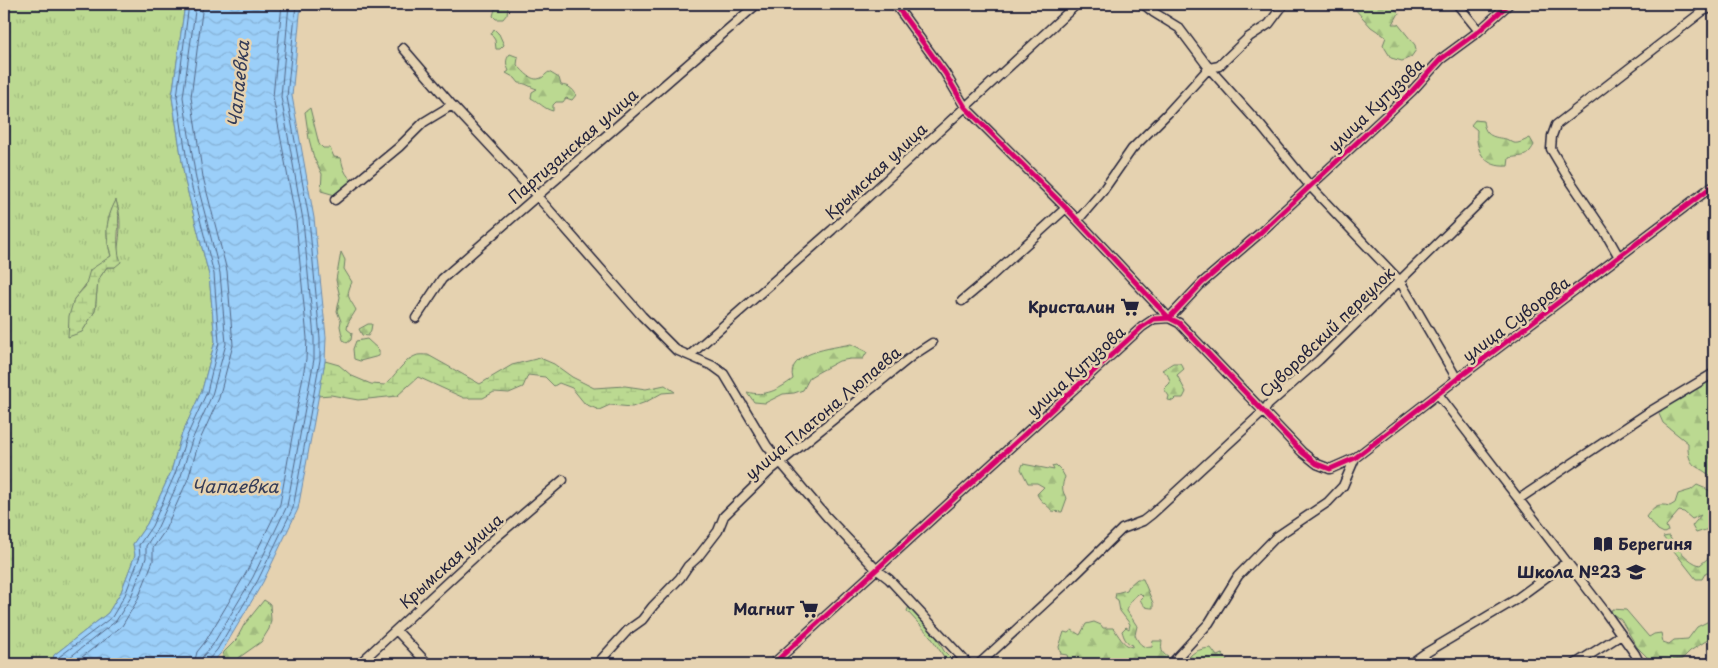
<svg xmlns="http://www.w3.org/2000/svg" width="1718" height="668" font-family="'Playpen Sans',sans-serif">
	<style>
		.grass { fill: url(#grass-tufts); stroke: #6e7e66; fill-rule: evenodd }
		.forest { fill: url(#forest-firs); stroke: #6e7e66 }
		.wetland { fill: url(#wetland-marsh); stroke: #6e7e66 }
		.water { fill: url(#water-waves); stroke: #6b8aad }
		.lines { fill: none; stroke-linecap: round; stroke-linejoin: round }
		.shore { stroke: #526787; stroke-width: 1 }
		.minor-casing { stroke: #22223b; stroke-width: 11 }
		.minor { stroke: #e5d2b0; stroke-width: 8 }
		.cycleway-casing { stroke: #e5d2b0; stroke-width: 8 }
		.cycleway { stroke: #d6006c; stroke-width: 5 }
		.labels { text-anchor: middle; stroke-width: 5; stroke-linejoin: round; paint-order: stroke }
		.street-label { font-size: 16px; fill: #22223b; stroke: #e5d2b0 }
		.poi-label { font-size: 16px; font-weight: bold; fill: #22223b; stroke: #e5d2b0; text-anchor: end }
		.water-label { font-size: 18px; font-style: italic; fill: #343c58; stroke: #e5d2b0 }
	</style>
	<defs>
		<pattern id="grass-tufts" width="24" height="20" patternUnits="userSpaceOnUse" patternTransform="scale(1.25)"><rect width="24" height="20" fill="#bbd991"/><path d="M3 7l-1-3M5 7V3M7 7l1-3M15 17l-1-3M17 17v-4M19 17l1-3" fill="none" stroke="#a0ba7e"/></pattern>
		<pattern id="forest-firs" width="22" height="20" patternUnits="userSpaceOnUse" patternTransform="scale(1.25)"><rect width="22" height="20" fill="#bbd991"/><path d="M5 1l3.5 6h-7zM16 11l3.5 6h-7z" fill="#a0ba7e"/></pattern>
		<pattern id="wetland-marsh" width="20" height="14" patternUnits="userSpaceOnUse" patternTransform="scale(1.25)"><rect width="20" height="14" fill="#bbd991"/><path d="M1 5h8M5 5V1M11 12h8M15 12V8" fill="none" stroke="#a0ba7e"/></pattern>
		<pattern id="water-waves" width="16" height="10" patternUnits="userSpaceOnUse" patternTransform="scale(1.25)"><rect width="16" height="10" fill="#9bcff9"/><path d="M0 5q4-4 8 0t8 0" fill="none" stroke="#85b1d6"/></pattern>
	</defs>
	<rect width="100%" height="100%" fill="#e5d2b0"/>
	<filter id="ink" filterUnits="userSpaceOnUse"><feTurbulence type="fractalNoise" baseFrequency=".02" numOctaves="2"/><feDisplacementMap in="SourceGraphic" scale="10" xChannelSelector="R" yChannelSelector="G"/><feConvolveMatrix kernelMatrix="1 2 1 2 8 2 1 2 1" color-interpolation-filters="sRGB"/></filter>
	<g filter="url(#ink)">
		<path class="grass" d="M4 4H75L71 9 81 7 84 4H185L172 97 185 181 209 275 215 341 202 390 181 436 171 472 147 524 133 544 135 555 121 592 108 613 54 655 52 664H4ZM116 201C124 220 118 246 115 267H107L98 280 95 311 82 332 74 299C87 285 96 267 111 256 105 235 105 221 116 201Z"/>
		<path class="forest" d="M1354 4H1390L1399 13 1393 24H1398L1415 45 1416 50 1411 57 1402 61 1391 58 1383 45 1386 37 1371 27 1354 8Z
			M503 6 508 8 507 14 503 19H496L493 16 495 9Z
			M494 29 499 34 504 45 500 49H496L495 40 491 34Z
			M510 54 518 57 517 65C524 71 532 84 543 77 545 75 547 73 549 72L559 78 561 85C568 86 573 88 576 95L572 100 566 98 563 102H556L553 105V111C544 109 539 102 531 98L532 92 537 89C530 87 526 83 519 83L515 78 506 73 509 71C506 64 505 60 510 54Z
			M310 108 319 144 323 148H330L334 157 341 158C343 168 345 175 353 181L335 195 321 191 322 174 314 158 309 139 305 112Z
			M1475 120 1483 121C1485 137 1494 137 1506 139 1509 140 1511 142 1514 143 1519 144 1525 140 1530 138L1534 145C1526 159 1523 155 1509 158L1508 166C1485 168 1475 151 1477 130L1471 125Z
			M341 252 345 260 344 269 352 282C345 297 349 297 356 310L348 323 347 329 352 333 351 340 347 343 343 340 340 326 341 321 337 311 340 297 336 280Z
			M368 324H372L371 330 368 336 362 335 359 329Z
			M367 339 379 350V356L360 361 354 359 353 349 356 341Z
			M851 344 867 352 863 359H850L839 361 815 374 810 377 803 390 794 393 783 394 765 403 754 402 747 392C765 397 778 390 793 379 785 352 833 348 851 344Z
			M1173 363H1180L1184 369 1177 375 1186 392 1183 398H1176L1173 401 1168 400 1169 396 1164 389 1170 383C1169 376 1167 373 1162 370Z
			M1710 380H1714V481C1702 463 1687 473 1688 443L1663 423 1659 414 1664 407 1681 399Z
			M1023 464 1054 470 1052 466 1056 465 1061 470 1065 477C1062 484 1061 492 1067 498L1062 512 1052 511C1047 504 1040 502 1037 494L1044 487 1037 483H1028L1021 469Z
			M1697 485 1711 491 1714 489V542L1712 528 1696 533 1692 526 1701 515 1692 519 1684 512 1679 511 1666 526 1668 531 1664 533 1658 530 1646 517C1654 506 1657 503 1670 506L1675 503 1678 494 1691 490Z
			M1669 536C1675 546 1689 563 1700 565L1714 553V574L1706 572 1702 579H1696L1663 537Z
			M1137 579H1143L1153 603V608C1145 608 1143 606 1140 599L1143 596 1140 593C1135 595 1127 605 1127 611L1137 626 1135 635C1138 642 1142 649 1152 647L1153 641H1162C1161 649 1161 653 1168 657L1164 664H1060L1068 658 1067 655 1061 654 1059 647 1064 632 1068 633 1072 630 1080 635 1086 624 1094 622 1101 625 1103 628H1113C1119 635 1122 645 1132 647L1133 645C1126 643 1124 638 1122 631L1126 627 1129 629 1130 624 1120 611 1118 600 1115 598 1116 593 1127 590 1129 586Z
			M264 600 270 604 271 620 269 629 261 642 230 664H220L224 652 236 640 244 625Z
			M909 606 937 638 944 651 957 664H937L946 660 931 637 907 611Z
			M1612 609 1626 610 1649 637 1654 634 1661 633 1663 642 1669 644 1674 640 1688 639 1697 627 1709 621 1714 610V636L1690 651 1682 659 1673 660 1670 664 1653 663 1637 647 1621 620 1611 613Z
			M1211 648 1217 656 1222 654 1229 663 1232 664H1203L1202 662 1200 664H1184C1191 652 1198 649 1211 648Z"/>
		<path class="wetland" d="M116 200C123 220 113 243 121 262L115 267H107L98 280 95 311 82 332 68 337 69 316 74 299 85 287 90 270 111 256C105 233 105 222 116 200Z
			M428 355 480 384 512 365 540 358 554 364 572 377 594 388 625 386 646 389 665 385 675 392 662 393 646 402 632 407 610 405 599 410 585 404 572 388 559 383 554 386 545 377 528 375 523 387 509 393 494 392 483 398H464L418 377 397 396 358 400 331 395 318 396 325 361 339 365 352 376 371 384 385 385C394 377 404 360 415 356 418 354 424 355 428 355Z"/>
		<path class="water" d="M185 4H301L292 96 314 218 326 337 325 361 298 509 263 582 221 653 211 664H52L54 655 108 613 121 592 135 555 133 544 147 524 171 472 181 436 202 390 215 341 209 275 185 181 172 97Z"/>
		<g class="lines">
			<path class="shore" d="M57 664 59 657 112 617 125 595 140 556 139 545 152 526 175 474 186 438 207 392 219 342 214 274 190 180 177 97 189 4
				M64 664 65 661 116 621 131 597 146 558V546L157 529 181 476 192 440 212 395 226 344 220 273 196 179 183 97 196 4
				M73 664 122 626 137 601 153 561V548L164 532 188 479 199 442 219 398 233 345 227 271 203 177 191 97 203 4
				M194 664 197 652 205 642 246 573 280 504 306 359 307 338 296 221 273 97 282 4
				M201 664 203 656 212 646 253 577 287 506 314 359V338L303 220 281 97 289 4
				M207 664 208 660 217 650 258 580 293 508 320 360V338L309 219 287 97 296 4"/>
			<g class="minor-casing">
				<path id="minor" d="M895 4 945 73 965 107 1066 208 1169 318 1179 323 1302 452 1317 464 1330 469 1355 458 1457 379 1714 185
					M1143 4 1153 12 1179 28 1209 68 1261 126 1310 186 1400 281 1457 379
					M1457 4 1479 31
					M403 48 452 105 537 196 642 316 676 350 713 366 724 374 767 446 781 463 827 517 876 569 889 579 968 664
					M335 200 399 147 424 122 452 105
					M1078 220 1102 192 1132 149 1168 113 1209 68 1219 66 1249 37 1269 24 1284 4
					M1619 257 1606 234 1567 176 1551 149 1552 136 1556 125 1703 11 1714 7
					M962 301 987 280 1066 208
					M416 318 442 279 757 4
					M690 355 832 230 1077 4
					M1438 394 1603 609 1635 654 1640 664
					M1519 499 1649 412 1714 373
					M396 630 428 664
					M359 664 494 539 563 480
					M597 664 618 641 628 630 642 620 653 606 680 578 688 566 698 557 718 531 724 516 771 470 912 356 932 343
					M773 664 1142 327 1154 319 1169 318 1202 283 1260 233 1412 91 1441 59 1479 31 1509 4
					M979 664 1072 578 1122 529 1143 521 1152 514 1264 411 1268 405 1319 360 1489 193
					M1171 664 1209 623 1238 576 1276 537 1328 502 1343 486 1355 458
					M1410 664 1424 654 1515 600 1567 562
					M1575 664 1621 635"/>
			</g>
			<use href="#minor" class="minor"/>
			<g class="cycleway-casing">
				<path id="cycleway" d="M895 4 945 73 965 107 1066 208 1169 318 1179 323 1302 452 1317 464 1330 469 1355 458 1457 379 1714 185
					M773 664 1142 327 1154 319 1169 318 1202 283 1260 233 1412 91 1441 59 1479 31 1509 4"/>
			</g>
			<use href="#cycleway" class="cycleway"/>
		</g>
	</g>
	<defs>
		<g id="supermarket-bare" transform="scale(1.5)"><path d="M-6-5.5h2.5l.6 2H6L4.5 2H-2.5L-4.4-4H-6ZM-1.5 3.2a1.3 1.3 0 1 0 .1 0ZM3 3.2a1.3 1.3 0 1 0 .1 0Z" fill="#22223b" stroke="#e5d2b0" stroke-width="2.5" paint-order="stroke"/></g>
		<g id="library-bare" transform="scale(1.5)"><path d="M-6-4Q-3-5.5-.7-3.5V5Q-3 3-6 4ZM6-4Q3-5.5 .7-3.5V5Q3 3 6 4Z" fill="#22223b" stroke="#e5d2b0" stroke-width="2.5" paint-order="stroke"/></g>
		<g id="school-bare" transform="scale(1.5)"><path d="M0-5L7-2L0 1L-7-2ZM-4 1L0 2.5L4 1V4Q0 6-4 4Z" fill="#22223b" stroke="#e5d2b0" stroke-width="2.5" paint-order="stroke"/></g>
	</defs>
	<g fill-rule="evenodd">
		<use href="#supermarket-bare" x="1130" y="307"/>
		<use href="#library-bare" x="1603" y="544"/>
		<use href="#school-bare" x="1636" y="572"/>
		<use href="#supermarket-bare" x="809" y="609"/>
	</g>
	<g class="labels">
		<g class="street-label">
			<text transform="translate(1376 105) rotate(-44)" y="6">улица Кутузова</text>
			<text transform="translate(573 146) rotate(-41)" y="6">Партизанская улица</text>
			<text transform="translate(876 171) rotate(-43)" y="6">Крымская улица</text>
			<text transform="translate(1516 319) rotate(-37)" y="6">улица Суворова</text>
			<text transform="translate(1327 332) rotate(-44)" y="6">Суворовский переулок</text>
			<text transform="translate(1076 371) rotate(-42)" y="6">улица Кутузова</text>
			<text transform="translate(823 413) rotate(-40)" y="6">улица Платона Люпаева</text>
			<text transform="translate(451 561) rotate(-42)" y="6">Крымская улица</text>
		</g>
		<g class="poi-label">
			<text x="1115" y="313">Кристалин</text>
			<text x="1618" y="550" text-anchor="start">Берегиня</text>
			<text x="1621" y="578">Школа №23</text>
			<text x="794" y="615">Магнит</text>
		</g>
		<g class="water-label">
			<text transform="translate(239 84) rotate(-84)" y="6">Чапаевка</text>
			<text x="235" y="493">Чапаевка</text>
		</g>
	</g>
	<rect width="1718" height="668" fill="none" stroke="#e5d2b0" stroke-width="20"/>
	<rect x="10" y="10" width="1698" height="648" fill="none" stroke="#22223b" stroke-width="2" filter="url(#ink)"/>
</svg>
